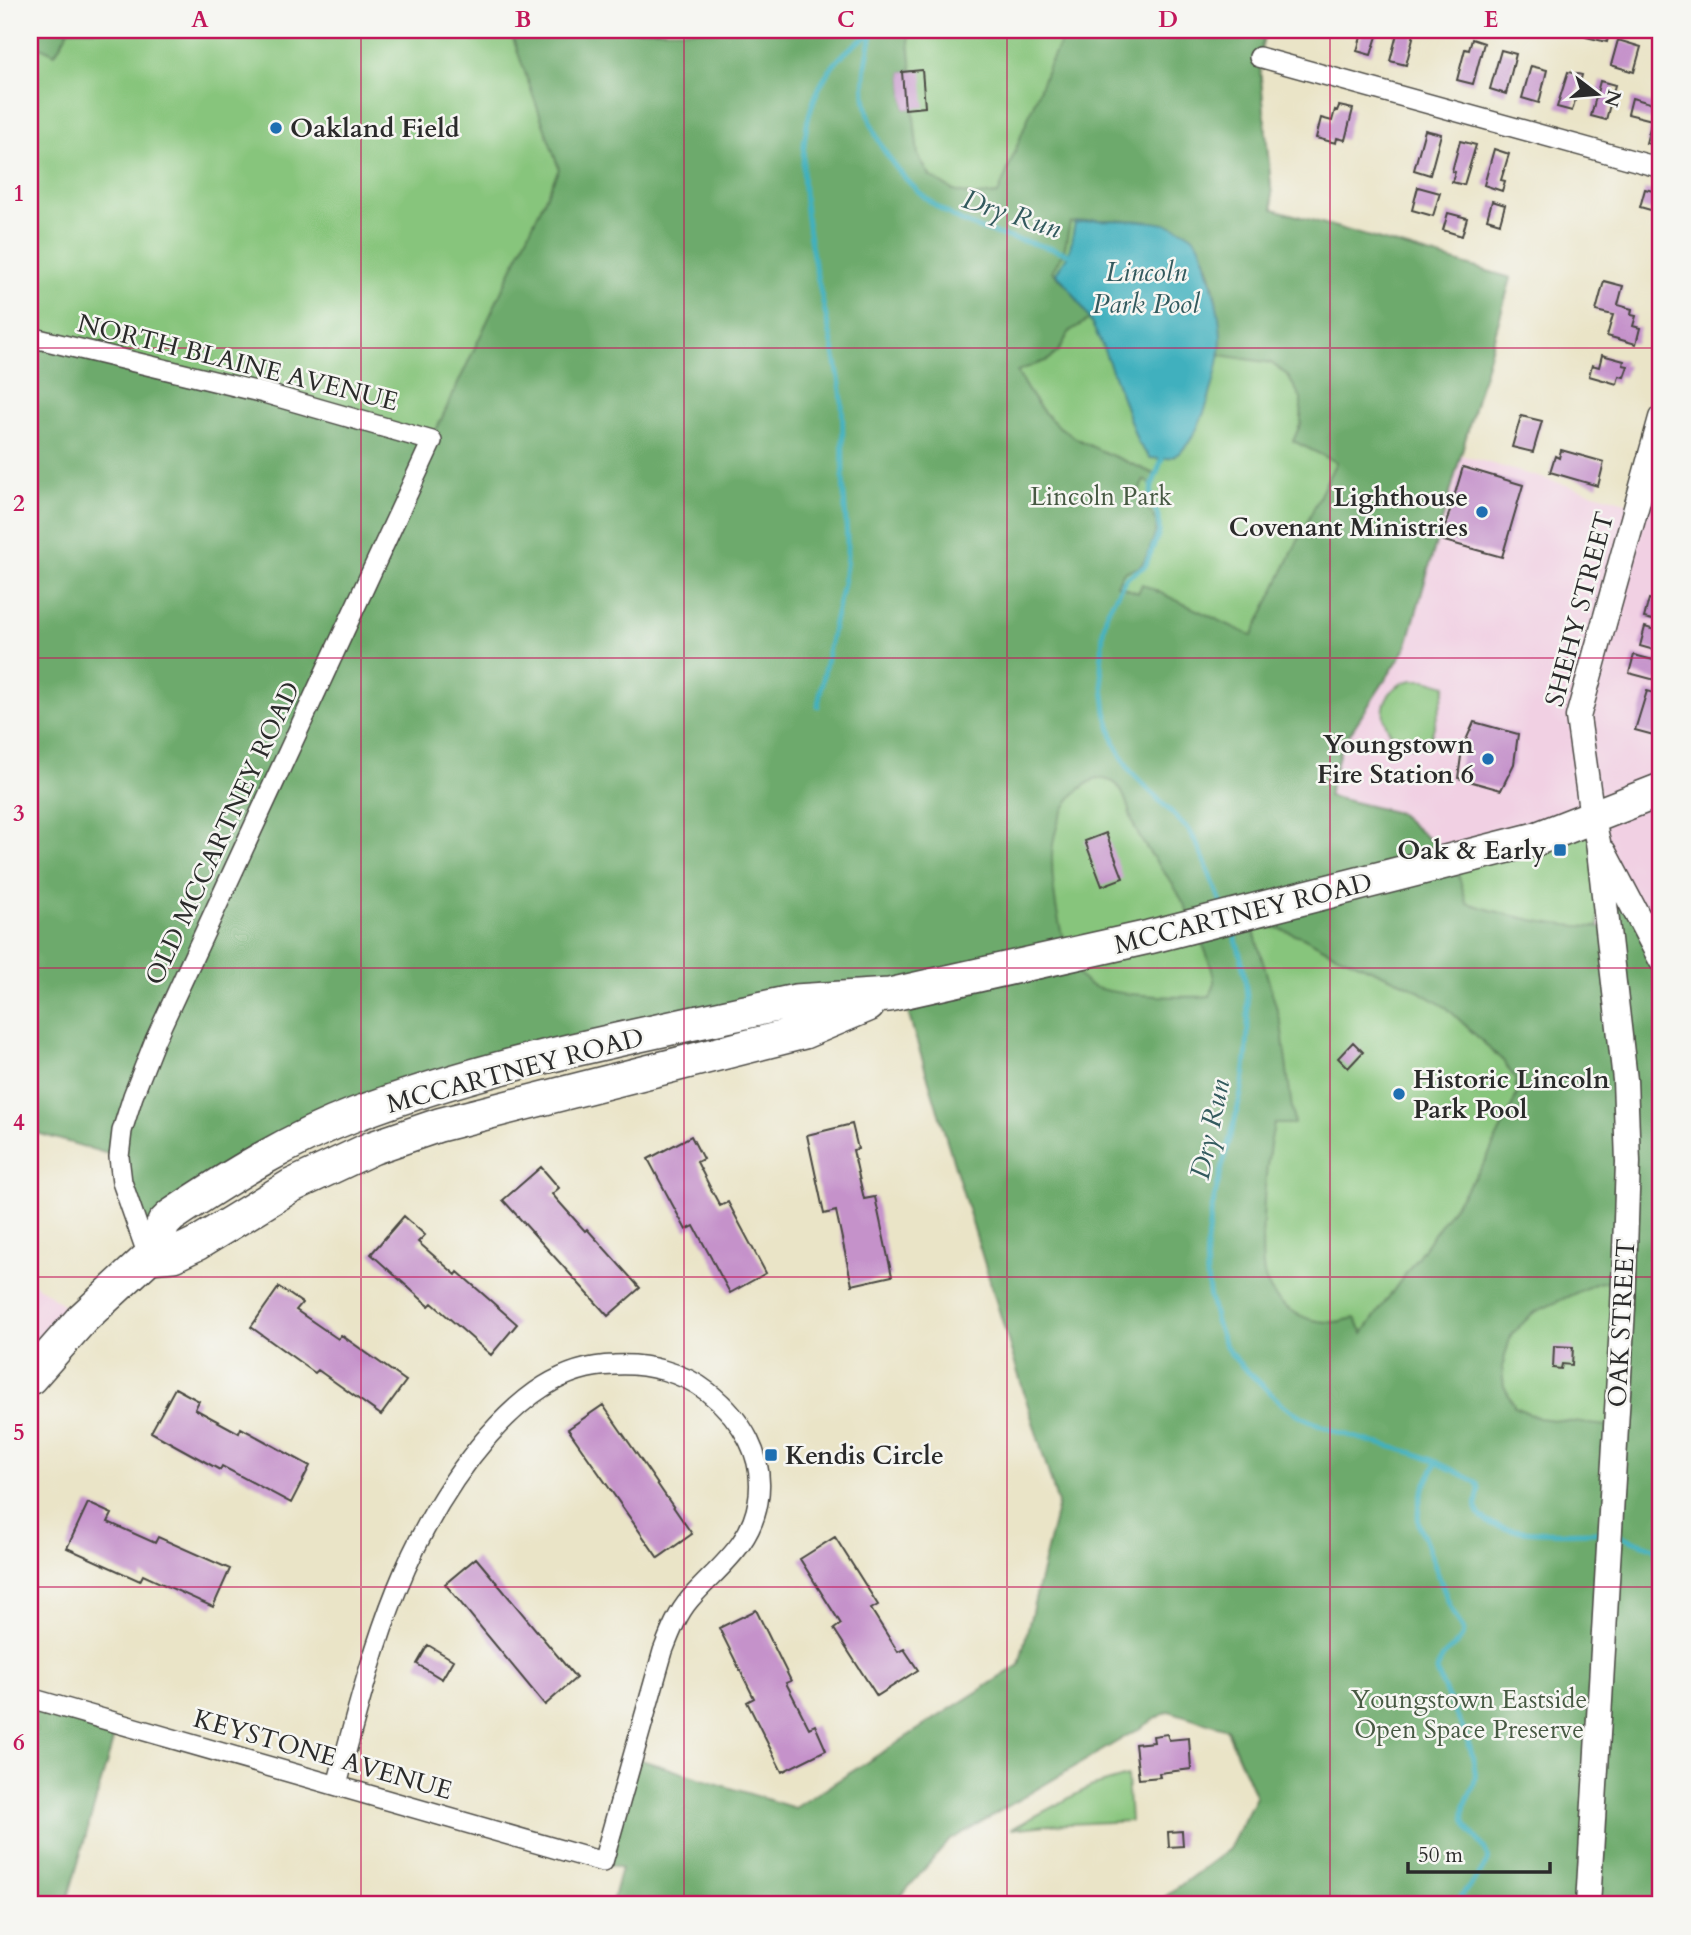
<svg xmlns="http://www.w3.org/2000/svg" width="1691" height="1935" font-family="Cardo,serif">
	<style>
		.built { fill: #f1d0e3 }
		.green { fill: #87c57c; stroke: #597854; stroke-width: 2 }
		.forest { fill: #6daa6c; stroke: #4c6a4c; stroke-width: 2; fill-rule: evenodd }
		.water { fill: #41b0be; stroke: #366e74; stroke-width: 2 }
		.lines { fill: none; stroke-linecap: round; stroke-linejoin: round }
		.stream { stroke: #41b0be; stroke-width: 5 }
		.building { fill: #c592ca }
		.minor-casing { stroke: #484742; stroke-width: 22 }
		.tertiary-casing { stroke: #484742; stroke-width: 27 }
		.trunk-casing { stroke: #484742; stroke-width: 36 }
		.minor { stroke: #fff; stroke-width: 19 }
		.tertiary { stroke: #fff; stroke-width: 24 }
		.trunk { stroke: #fff; stroke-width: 33 }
		.grid { fill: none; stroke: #c2185b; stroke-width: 2; stroke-opacity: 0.55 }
		.poi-dot { fill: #1f6fb2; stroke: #f6f6f2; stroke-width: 2.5 }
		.labels { text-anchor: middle; stroke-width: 5; stroke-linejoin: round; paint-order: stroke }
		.poi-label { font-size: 26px; font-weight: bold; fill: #2b2b2b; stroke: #f6f6f2; text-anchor: start }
		.street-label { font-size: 26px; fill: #2b2b2b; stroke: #f6f6f2 }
		.park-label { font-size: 26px; fill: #475943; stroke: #f6f6f2 }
		.water-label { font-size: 28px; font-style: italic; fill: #335a5e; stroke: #f6f6f2 }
		.neatline { fill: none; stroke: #c2185b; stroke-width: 2.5 }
		.grid-label { font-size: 23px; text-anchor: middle; font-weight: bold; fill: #c2185b }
	</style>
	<rect width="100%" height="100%" fill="#f6f6f2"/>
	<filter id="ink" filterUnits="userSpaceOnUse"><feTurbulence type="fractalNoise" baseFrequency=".0143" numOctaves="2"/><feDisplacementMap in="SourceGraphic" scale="14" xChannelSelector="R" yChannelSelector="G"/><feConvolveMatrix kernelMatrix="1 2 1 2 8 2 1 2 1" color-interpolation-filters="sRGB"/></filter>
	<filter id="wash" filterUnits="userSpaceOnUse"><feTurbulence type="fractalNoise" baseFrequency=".00686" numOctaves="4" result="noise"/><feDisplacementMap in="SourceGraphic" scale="28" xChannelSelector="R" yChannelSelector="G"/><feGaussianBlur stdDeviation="1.57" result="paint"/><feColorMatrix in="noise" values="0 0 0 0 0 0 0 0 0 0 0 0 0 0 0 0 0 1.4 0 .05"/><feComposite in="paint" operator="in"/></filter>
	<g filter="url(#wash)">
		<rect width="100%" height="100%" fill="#eae4c7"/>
		<path class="built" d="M1661 418V960L1454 861 1328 796 1341 747 1406 648 1461 455 1636 505Z
			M30 1280 82 1319 30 1378Z"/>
		<path class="green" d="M30 30H1266L1259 57 1273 209 1511 278 1406 648 1341 747 1328 796 1398 813 1454 861 1592 817 1661 1905 1256 1797 902 993 30 337Z
			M1412 680H1426L1446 686 1428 747C1419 746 1409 748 1401 742 1373 724 1380 687 1412 680Z
			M1127 1776 1130 1821 1047 1825 1011 1829 1090 1787Z"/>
		<path class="forest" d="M30 30H69L55 54 30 42Z
			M510 30H908L912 71 902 72 905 109 913 108 918 155 930 176 954 191 975 196 998 194 1049 65 1067 30H1266L1259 57 1273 209 1511 278 1406 648 1341 747 1328 796 1398 813 1454 861 1467 903C1515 918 1556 927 1606 927L1598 842 1661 960V1905H1154L1229 1849 1256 1797 1227 1729 1169 1711 949 1841 893 1905H611L621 1868 603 1862 632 1757 795 1808 1019 1665 1058 1504 902 993 549 1057 263 1158 149 1257 119 1157 30 1131V337L431 441 559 169ZM1096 220C1120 221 1161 219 1182 230 1214 247 1221 322 1220 355L1271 363 1287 375 1301 398V423L1293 441 1336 462 1252 636 1142 584 1138 593 1117 585 1123 573C1128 569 1134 570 1139 567 1146 562 1159 529 1156 521 1152 511 1143 504 1138 493L1144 480 1152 486 1156 475C1092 444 1051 441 1017 371L1048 360 1058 352 1070 331 1090 319 1069 287 1052 271 1064 252 1070 223ZM1096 778C1103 779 1110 779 1116 784 1127 795 1129 815 1135 828 1144 848 1159 864 1171 882 1183 899 1217 968 1214 986 1213 990 1211 993 1209 996 1186 998 1106 996 1088 984 1061 966 1052 889 1052 858 1052 841 1058 817 1068 802 1075 791 1085 785 1096 778ZM1274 927 1303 937 1331 952 1410 986 1447 1008 1504 1062 1515 1079 1517 1094 1510 1111 1484 1164 1363 1333 1355 1318C1348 1319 1341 1322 1334 1322 1304 1324 1271 1304 1264 1274 1261 1257 1262 1238 1263 1220 1264 1188 1267 1156 1274 1124H1294L1281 1023 1253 928ZM1624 1278 1615 1427 1539 1418 1515 1407 1504 1386 1502 1367 1511 1335 1533 1313 1597 1283Z
			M30 1698 118 1723 66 1905H30Z"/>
		<path class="water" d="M1096 220C1125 221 1166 217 1191 235 1201 243 1204 256 1207 268 1214 290 1220 314 1221 337 1221 366 1202 439 1176 455 1168 460 1158 459 1150 458L1138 443C1117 386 1099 317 1056 273L1069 253 1075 223Z"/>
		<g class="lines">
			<path class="stream" d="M872 34C867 57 862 80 866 103 876 160 928 211 981 229 1010 239 1040 244 1069 254
				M1162 459 1152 486 1150 498 1159 518V533L1145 566 1126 578 1107 612 1103 631 1101 669 1106 712 1115 744 1130 771 1189 830 1199 848 1223 907
				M818 706C823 677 829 647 835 618 840 598 846 576 847 555 848 528 843 499 843 471 842 444 844 418 841 391 827 286 747 100 873 33
				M1231 926C1251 976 1251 1031 1243 1083 1230 1159 1192 1229 1212 1306 1215 1319 1219 1334 1226 1346 1233 1359 1247 1371 1258 1381 1268 1390 1278 1402 1289 1409 1330 1435 1369 1440 1413 1453 1436 1460 1455 1472 1476 1482L1479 1488C1479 1497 1473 1505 1479 1514 1495 1539 1574 1531 1602 1532
				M1437 1462C1426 1482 1415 1500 1419 1524L1450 1606 1464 1631C1460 1650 1439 1649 1437 1671 1448 1705 1471 1733 1475 1771 1478 1790 1459 1802 1465 1821 1469 1836 1491 1847 1487 1862 1483 1874 1463 1890 1456 1905
				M1618 1535 1654 1548 1661 1560"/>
		</g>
		<g id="blocks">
			<path class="building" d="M1363 30H1379L1371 55 1357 51Z
				M1398 30H1415L1406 65 1390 61Z
				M1588 30H1610L1607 42 1586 37Z
				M1472 39 1484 43 1473 84 1457 80 1465 49 1469 50Z
				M1618 40 1641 47 1634 72 1611 65Z
				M1501 50 1516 54 1506 94 1490 89Z
				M1531 66 1547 70 1539 103 1522 98Z
				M922 70 925 107 905 109 902 72Z
				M1568 72 1582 75 1572 111 1557 107Z
				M1600 81 1615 85 1606 120 1591 116Z
				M1632 98 1661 106V147L1646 143 1652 120 1628 114Z
				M1339 106 1353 109 1345 140 1337 138 1336 143 1316 138 1321 118 1332 121 1335 110 1337 111Z
				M1425 130 1441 134 1430 175 1414 170Z
				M1460 141 1476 145 1464 185 1452 182 1455 172 1452 171Z
				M1494 149 1509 154 1501 180 1505 181 1502 191 1484 185Z
				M1418 187 1440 193 1433 216 1412 210Z
				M1645 189 1661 193V213L1640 207Z
				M1492 201 1505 205 1500 223 1487 219Z
				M1448 213 1467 218 1462 236 1443 230Z
				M1604 281 1623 286 1618 305 1632 309 1631 315 1636 316 1633 326 1640 328 1636 344 1607 336 1613 315 1596 311Z
				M1602 355 1624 361 1623 365 1628 366 1624 377 1619 376 1617 384 1589 376 1592 365 1599 367Z
				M1521 416 1542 421 1533 452 1512 447Z
				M1561 450 1604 462 1598 486 1550 472 1555 456 1559 458Z
				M1463 467 1523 485 1502 557 1441 540Z
				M1649 599 1661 602V622L1644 618Z
				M1645 627 1661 632V652L1640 646Z
				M1634 655 1661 662 1659 681 1629 673Z
				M1647 691 1661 695V737L1635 730Z
				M1474 722 1518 734 1514 764 1501 790 1458 778 1462 749Z
				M1106 833 1123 878 1102 886 1085 841Z
				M1353 1042 1363 1052 1348 1068 1338 1058Z
				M852 1124 858 1149 853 1150 864 1199 875 1197 892 1276 852 1285 836 1211 824 1214 807 1135Z
				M691 1136 703 1159 697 1162 712 1191 720 1206 728 1202 766 1273 730 1293 694 1226 686 1230 648 1159Z
				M541 1167 559 1188 552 1194 585 1231 587 1229 640 1288 608 1316 503 1200Z
				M404 1216 425 1235 418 1242 456 1275 458 1272 517 1324 491 1355 432 1303 429 1306 371 1254Z
				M279 1287 302 1303 296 1310 338 1339 341 1335 406 1381 381 1415 318 1370 315 1373 251 1327Z
				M1554 1346 1573 1347 1572 1365 1562 1364 1561 1369 1553 1368Z
				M175 1388 199 1401 195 1409 239 1433 241 1428 310 1466 291 1503 222 1466 220 1470 151 1432Z
				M603 1405 692 1534 658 1558 568 1429Z
				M88 1503 112 1514 108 1522 155 1543 158 1537 230 1569 213 1607 143 1575 140 1581 67 1548Z
				M835 1537 878 1605 871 1609 898 1652 904 1649 918 1670 877 1696 834 1629 841 1624 800 1559Z
				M476 1558 576 1678 545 1705 445 1584Z
				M756 1610 791 1681 786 1683 809 1728 815 1725 826 1750 782 1772 747 1702 754 1698 719 1628Z
				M428 1645 453 1660 442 1679 417 1664Z
				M1167 1734 1169 1740 1189 1738 1191 1769 1159 1773 1160 1777 1139 1779 1135 1744 1154 1742 1153 1736Z
				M1182 1831 1183 1846 1169 1847 1168 1832Z"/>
		</g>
	</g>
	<g filter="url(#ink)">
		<use href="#blocks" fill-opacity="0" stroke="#484742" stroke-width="2"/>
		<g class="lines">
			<g class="minor-casing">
				<path id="minor" d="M1259 57 1661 168
					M30 337 264 393 432 441 155 1040 133 1096 122 1131 119 1157 122 1182 148 1256
					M30 1698 603 1862 663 1651C670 1633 677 1614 690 1599 717 1568 751 1546 758 1502 766 1457 742 1419 708 1392 683 1372 646 1363 614 1365 561 1366 523 1397 489 1435 399 1539 372 1656 337 1785"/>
			</g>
			<g class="tertiary-casing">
				<path id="tertiary" d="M1604 852 1661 960
					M1588 1905 1623 1308 1628 1162 1625 1080 1598 842 1592 817 1578 717 1661 418"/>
			</g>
			<g class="trunk-casing">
				<path id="trunk" d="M149 1257 173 1255 198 1243 291 1186 372 1148 439 1125 804 1032 868 1005
					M30 1378 82 1319 149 1257 164 1223 171 1216C229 1177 290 1139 356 1114 490 1063 633 1037 772 1006L795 1001 889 995 1149 937 1536 839 1661 790"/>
			</g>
			<use href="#minor" class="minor"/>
			<use href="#tertiary" class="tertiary"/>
			<use href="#trunk" class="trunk"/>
		</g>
	</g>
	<path class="grid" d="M361 30V1905M684 30V1905M1007 30V1905M1330 30V1905M30 348H1661M30 658H1661M30 968H1661M30 1277H1661M30 1587H1661"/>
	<g class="poi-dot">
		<circle cx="276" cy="128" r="7"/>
		<circle cx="1482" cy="512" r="7"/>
		<circle cx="1488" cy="759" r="7"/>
		<rect x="1553" y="843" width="14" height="14" rx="3.5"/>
		<circle cx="1399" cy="1094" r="7"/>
		<rect x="764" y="1448" width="14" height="14" rx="3.5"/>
	</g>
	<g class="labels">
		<g class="poi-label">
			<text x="290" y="137">Oakland Field</text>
			<text x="1468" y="506" text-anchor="end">Lighthouse<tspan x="1468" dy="30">Covenant Ministries</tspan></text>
			<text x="1474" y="753" text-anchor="end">Youngstown<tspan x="1474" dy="30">Fire Station 6</tspan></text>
			<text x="1546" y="859" text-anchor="end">Oak &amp; Early</text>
			<text x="1413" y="1088">Historic Lincoln<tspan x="1413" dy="30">Park Pool</tspan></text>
			<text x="785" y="1464">Kendis Circle</text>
		</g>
		<g class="street-label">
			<text transform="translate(238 362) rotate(14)" y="9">NORTH BLAINE AVENUE</text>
			<text transform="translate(1579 609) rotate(-75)" y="9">SHEHY STREET</text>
			<text transform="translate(222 833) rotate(-65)" y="9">OLD MCCARTNEY ROAD</text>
			<text transform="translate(1243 913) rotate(-14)" y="9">MCCARTNEY ROAD</text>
			<text transform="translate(515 1070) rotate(-15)" y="9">MCCARTNEY ROAD</text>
			<text transform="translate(1621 1323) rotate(-87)" y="9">OAK STREET</text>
			<text transform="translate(323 1754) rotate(16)" y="9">KEYSTONE AVENUE</text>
		</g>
		<g class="park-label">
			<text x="1101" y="505">Lincoln Park</text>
			<text x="1469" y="1708">Youngstown Eastside<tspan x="1469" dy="30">Open Space Preserve</tspan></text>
		</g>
		<g class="water-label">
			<text transform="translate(1012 213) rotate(18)" y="10">Dry Run</text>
			<text x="1146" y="281">Lincoln<tspan x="1146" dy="32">Park Pool</tspan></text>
			<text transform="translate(1209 1129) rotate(-78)" y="10">Dry Run</text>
		</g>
	</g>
	<rect width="1691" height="1935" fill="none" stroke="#f6f6f2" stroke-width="77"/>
	<g transform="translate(1597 94) rotate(106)" stroke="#f6f6f2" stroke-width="5" paint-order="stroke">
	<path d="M0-5L12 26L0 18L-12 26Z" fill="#2b2b2b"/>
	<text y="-10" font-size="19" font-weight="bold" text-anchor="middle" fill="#2b2b2b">N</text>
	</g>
	<path d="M1408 1862v10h142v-10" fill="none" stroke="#2b2b2b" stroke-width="3.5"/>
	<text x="1418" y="1862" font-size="21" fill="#2b2b2b" stroke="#f6f6f2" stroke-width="5" paint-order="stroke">50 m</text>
	<rect x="38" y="38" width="1614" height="1858" class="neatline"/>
	<g class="grid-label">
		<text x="200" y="27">A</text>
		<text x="523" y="27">B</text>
		<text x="846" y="27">C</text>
		<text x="1168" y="27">D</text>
		<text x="1491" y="27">E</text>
		<text x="19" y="201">1</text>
		<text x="19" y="511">2</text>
		<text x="19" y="821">3</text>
		<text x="19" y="1130">4</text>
		<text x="19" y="1440">5</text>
		<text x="19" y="1750">6</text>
	</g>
</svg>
